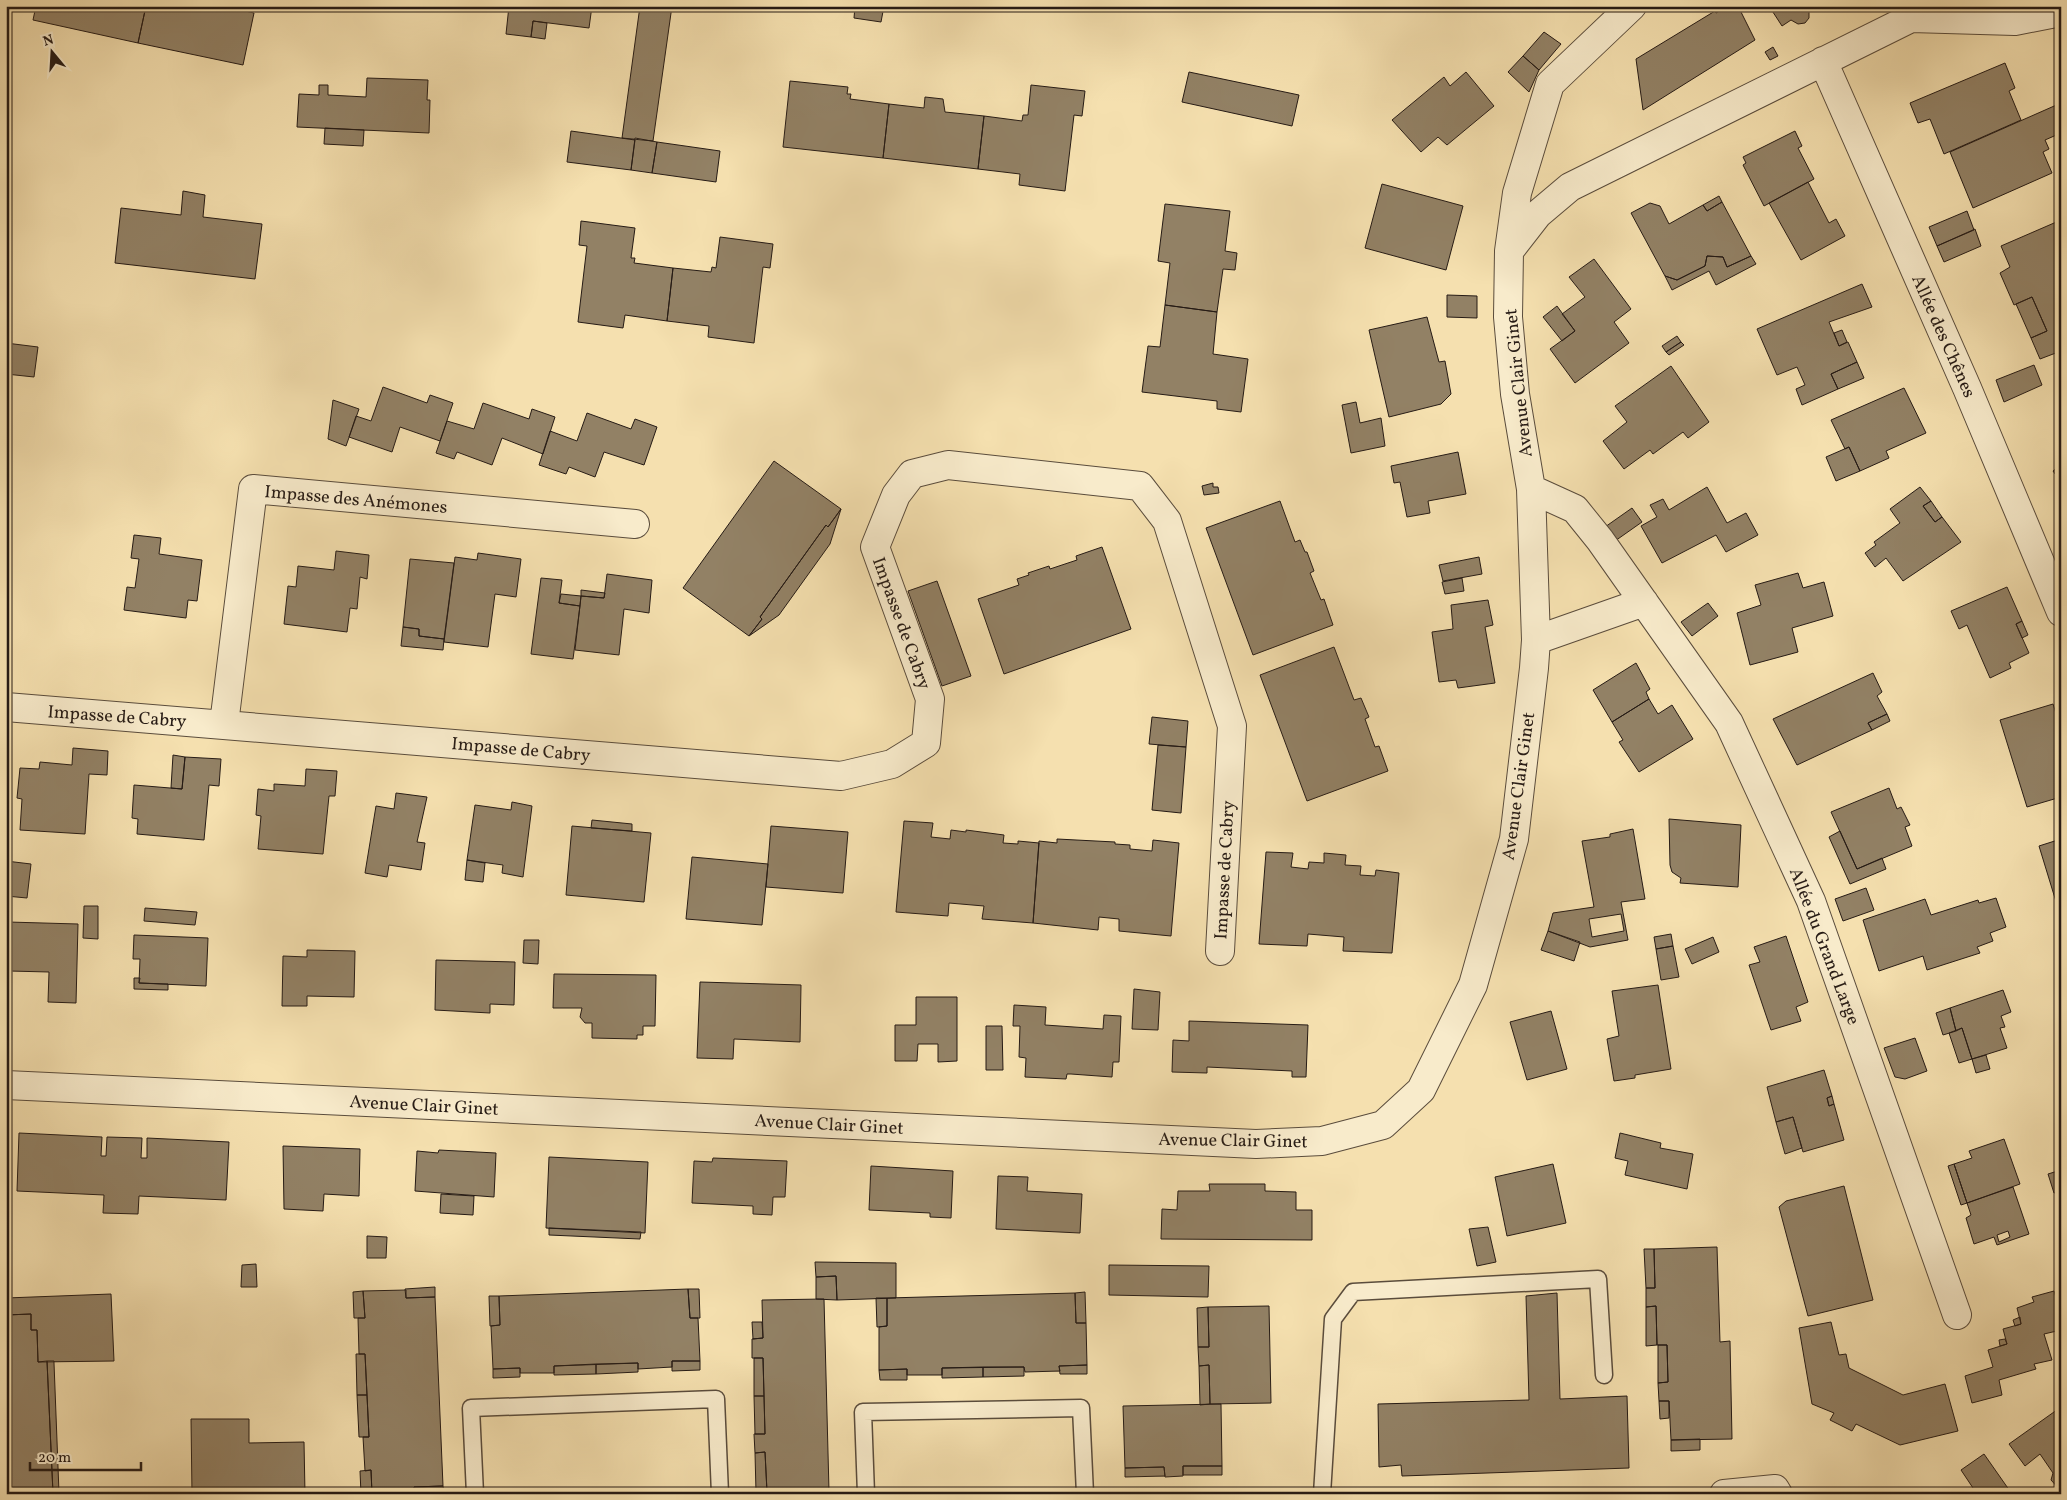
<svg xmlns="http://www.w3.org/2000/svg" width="2067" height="1500" font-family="Vollkorn,serif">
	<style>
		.building { fill: #928165; stroke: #261b15; fill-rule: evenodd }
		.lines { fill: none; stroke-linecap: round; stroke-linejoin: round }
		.service-casing { stroke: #5a4c3c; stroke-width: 19 }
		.minor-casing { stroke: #5a4c3c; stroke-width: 30 }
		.tertiary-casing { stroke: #5a4c3c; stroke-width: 30 }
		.service { stroke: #f8ebcb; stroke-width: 16 }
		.minor { stroke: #f8ebcb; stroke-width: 28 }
		.tertiary { stroke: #f8ebcb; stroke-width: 28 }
		.labels { text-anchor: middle; stroke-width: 5; stroke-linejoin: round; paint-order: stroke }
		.street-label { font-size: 18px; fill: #261b15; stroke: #f8ebcb }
	</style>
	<rect width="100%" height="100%" fill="#f5e0af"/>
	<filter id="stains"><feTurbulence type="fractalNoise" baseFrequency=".004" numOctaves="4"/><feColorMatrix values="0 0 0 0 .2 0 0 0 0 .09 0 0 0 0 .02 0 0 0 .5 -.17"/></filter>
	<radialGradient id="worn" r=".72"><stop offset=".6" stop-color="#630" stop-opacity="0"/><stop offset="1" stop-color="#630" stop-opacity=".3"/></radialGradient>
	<path class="building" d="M36 6H146L138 43 33 20Z
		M146 6H224L254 13 243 65 138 43Z
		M509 6H592L589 28 533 21 531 37 506 34Z
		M640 6H672L653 141 622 138Z
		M855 6H884L881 22 854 18Z
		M1728 6H1738L1755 40 1643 110 1636 59 1715 11 1716 13Z
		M1769 6H1812L1809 9V18L1805 23 1798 24 1791 20 1782 26Z
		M533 21 547 23 545 39 531 37Z
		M1544 32 1561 44 1539 70 1523 56Z
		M1773 47 1778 56 1770 60 1765 52Z
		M1523 56 1539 70 1529 92 1508 72Z
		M2005 63 2015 88 2009 91 2021 120 1944 154 1930 119 1918 123 1910 103Z
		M1189 72 1299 95 1292 126 1182 102Z
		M1466 72 1494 106 1447 145 1438 137 1421 152 1392 120 1444 77 1450 86Z
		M367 78 428 80 427 100H430L429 133 297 127 299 94 319 95V85H328V95L366 97Z
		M790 81 848 87 847 94H851L850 99 889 104 883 158 783 147Z
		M1031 85 1085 91 1082 116 1074 115 1065 191 1019 185 1020 174 978 169 984 116 1022 121 1023 115H1028Z
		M925 97 943 99 945 112 984 116 978 169 883 158 889 104 924 108Z
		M2061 103V133L2045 140 2049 149 2043 152 2052 173 1973 208 1950 152Z
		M325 128 364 130 363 146 324 144Z
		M571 131 635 140 631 170 567 162Z
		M1795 131 1802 146 1798 148 1814 179 1764 206 1743 165 1746 163 1743 157Z
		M635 138 657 142 652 173 631 170Z
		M657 142 720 151 716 182 652 173Z
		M1808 182 1829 223 1836 219 1845 236 1801 260 1769 203Z
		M1382 184 1463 206 1446 270 1365 248Z
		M183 191 205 195 203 217 262 224 255 279 115 263 121 208 181 215Z
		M1719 196 1722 202 1707 211 1703 205Z
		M1722 202 1751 256 1727 267 1723 257 1707 256 1705 266 1677 280 1665 276 1631 213 1650 203 1660 206 1669 224 1703 205 1707 211Z
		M1165 204 1230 211 1225 251 1237 253 1235 270 1223 269 1217 312 1165 305 1170 263 1158 261Z
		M1967 211 1974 230 1937 246 1929 227Z
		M2061 220V351L2040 359 2031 338 2047 331 2032 297 2014 305 2000 273 2010 267 2001 246Z
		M581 221 635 228 631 258H635L634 263 673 268 667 321 625 315 623 328 578 322 587 246 579 245Z
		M1975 229 1981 246 1944 262 1937 246Z
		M720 237 773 244 770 268 763 267 754 343 708 337 709 326 667 321 673 268 711 272 712 267 716 268Z
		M1707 256 1723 257 1727 267 1751 256 1756 264 1716 285 1709 271 1672 290 1665 276 1677 280 1705 266Z
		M1594 259 1631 309 1614 322 1629 343 1575 383 1550 349 1575 331 1562 314 1585 297 1569 277Z
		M1862 284 1872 307 1829 322 1839 346 1848 342 1857 362 1831 374 1838 389 1802 405 1796 389 1805 385 1797 367 1777 375 1757 329Z
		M1447 295 1477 296V318L1447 317Z
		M2032 297 2047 331 2031 338 2016 304Z
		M1165 305 1217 312 1213 354 1248 359 1241 412 1217 409V401L1142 392 1148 346 1160 347Z
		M1557 306 1575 331 1562 341 1543 317Z
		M1427 317 1439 362 1445 361 1451 394 1441 404 1389 417 1369 330Z
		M1842 330 1847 342 1839 346 1834 333Z
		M1677 336 1681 342 1666 352 1662 346Z
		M1681 342 1684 345 1669 355 1666 352Z
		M6 343 38 347 34 377 6 374Z
		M1857 362 1864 378 1838 389 1831 374Z
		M2034 365 2042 385 2004 402 1996 380Z
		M1671 366 1709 422 1688 438 1683 432 1653 454 1650 450 1624 469 1603 441 1627 422 1615 406Z
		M383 387 427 403 430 395 453 403 440 441 400 427 392 452 349 437 356 416 371 421Z
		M1904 388 1926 433 1886 451 1889 458 1860 471 1849 447 1845 449 1831 420Z
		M333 400 359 409 346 446 328 439Z
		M1356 402 1360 423 1381 418 1385 446 1351 453 1342 405Z
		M483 403 529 419 532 409 555 417 543 454 502 438 492 465 457 452 454 459 436 453 447 421 474 429Z
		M587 413 631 429 635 419 657 427 644 465 604 452 595 477 569 467 566 474 539 465 550 431 577 441Z
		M1849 447 1860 471 1836 481 1826 457Z
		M1458 452 1466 494 1428 501 1430 513 1407 517 1400 482 1394 483 1391 466Z
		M774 461 841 509 828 527 826 525 760 617 762 619 749 636 683 588Z
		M2061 465V482L2053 471Z
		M1213 483V487H1218L1219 493 1204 495 1202 486Z
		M1707 487 1727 523 1746 513 1758 535 1726 552 1716 535 1662 563 1641 526 1657 517 1650 505 1663 499 1669 510Z
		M1920 487 1931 501 1923 506 1935 522 1942 517 1961 542 1903 581 1886 558 1875 567 1865 553 1876 545 1874 542 1900 523 1890 509Z
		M1280 501 1295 542 1300 540 1305 552H1307L1314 571 1310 573 1321 600 1324 599 1333 625 1253 655 1206 528Z
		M1931 501 1942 517 1935 522 1923 506Z
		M1632 508 1642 522 1615 541 1605 527Z
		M841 509 830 544 779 615 749 636 762 619 760 617 826 525 828 527Z
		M134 535 161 538 159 554 202 560 197 601 188 600 186 618 124 610 127 587 135 588 139 559 131 558Z
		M1102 547 1131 629 1004 674 978 599 1019 585 1017 579 1029 575 1028 573 1049 566 1050 569 1077 560 1076 556Z
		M336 551 369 555 367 579 360 577 357 609 350 608 347 632 284 624 288 586 296 587 298 566 334 570Z
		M478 553 521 559 516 597 495 594 488 647 444 642 455 557 477 560Z
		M1479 557 1482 574 1443 581 1439 565Z
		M410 559 454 563 444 639 419 636V629L403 627Z
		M1798 573 1803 588 1824 582 1833 616 1792 628 1798 652 1750 665 1737 613 1761 605 1755 585Z
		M607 574 652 580 649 613 624 609 619 655 575 650 581 596 604 598Z
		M541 578 562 580 559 603 580 606 573 659 531 654Z
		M1462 578 1464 591 1445 594 1442 582Z
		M937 581 971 676 942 686 908 591Z
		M2007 587 2022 621 2016 624 2029 653 2009 663 2011 668 1990 678 1967 625 1959 629 1951 611Z
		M581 590 605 593 604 598 581 596Z
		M561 594 581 596 580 606 559 603Z
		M1488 600 1493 625 1485 627 1495 683 1458 688 1456 680 1439 682 1432 632 1453 629 1451 605Z
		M1708 603 1718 616 1692 636 1681 622Z
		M2022 621 2028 635 2022 638 2016 624Z
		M403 627 419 629V636L444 639 443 650 401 646Z
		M1334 647 1354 700 1361 698 1369 717 1365 719 1375 747 1379 746 1388 771 1307 801 1260 675Z
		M1636 663 1650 689 1646 692 1649 699 1612 722 1593 690Z
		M1873 673 1882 692 1877 696 1887 714 1868 723 1872 730 1797 765 1773 719Z
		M1649 699 1658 714 1672 705 1693 739 1639 772 1619 742 1623 740 1612 722Z
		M2053 704 2061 729V797L2027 807 2000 720Z
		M1887 714 1890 721 1872 730 1868 723Z
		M1152 717 1188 721 1186 747 1149 744Z
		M1158 745 1186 747 1181 813 1152 810Z
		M73 748 108 751 107 775 89 774 85 834 20 830 22 799 17 798 20 768 39 769 40 762 72 765Z
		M173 755 185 757 182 789 171 788Z
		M185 757 221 759 219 786 209 785 204 840 137 834 138 819 132 818 134 785 182 789Z
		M306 769 337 771 335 796H329L323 854 258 849 261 816 256 815 258 789 274 791V784L305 786Z
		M1889 788 1897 809 1901 807 1910 825 1905 827 1912 846 1857 869 1831 812Z
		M396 793 427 797 417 842 425 843 421 870 389 865 387 877 365 873 376 806 394 809Z
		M512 802 532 806 523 877 502 873 503 865 467 860 475 805 511 810Z
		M1669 819 1741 825 1738 887 1680 883 1681 878 1672 872 1670 865Z
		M592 820 632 824V831L591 828Z
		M904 821 933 823 931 837 950 839 951 830 966 832V830L1004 835 1003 843 1018 844V841L1039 843 1033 923 982 919 984 906 949 903 948 916 896 912Z
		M572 826 651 833 644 902 566 895Z
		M771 826 848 832 843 893 766 887Z
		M1633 829 1645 899 1621 902 1628 940 1590 947 1548 931 1553 913 1594 907 1582 841 1610 837V834ZM1621 914 1624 931 1592 937 1589 919Z
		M1840 831 1857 869 1882 858 1886 869 1850 884 1829 837Z
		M1057 839 1115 842V844L1130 845V849L1152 851 1153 840 1179 843 1171 936 1119 931V919L1099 917 1098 930 1033 923 1039 841 1057 843Z
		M2061 839V918L2039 846Z
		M1266 852 1293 853 1291 867 1308 869 1309 862 1324 863V853L1346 855 1345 865 1361 866 1360 875 1375 876 1376 870 1399 873 1392 953 1343 951 1344 937 1308 934 1307 946 1259 944Z
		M692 857 768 864 762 925 686 919Z
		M467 860 485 863 483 882 465 880Z
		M6 861 31 864 27 898 6 896Z
		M1866 888 1874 910 1843 921 1835 899Z
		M1996 898 2006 927 1990 933 1993 941 1977 947 1980 953 1927 970 1923 956 1879 971 1863 920 1925 899 1931 915 1978 900 1979 903Z
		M84 906H98V939L83 938Z
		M145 908 197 912 195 925 144 921Z
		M8 922 78 924 76 1003 48 1002 49 972 9 971 8 984H6Z
		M1548 931 1580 942 1574 961 1541 950Z
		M1671 934 1673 946 1656 949 1654 937Z
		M134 935 208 938 206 986 139 983 140 959H133Z
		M1786 936 1808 1002 1796 1007 1801 1021 1771 1030 1749 965 1760 962 1754 947Z
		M1713 937 1719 952 1692 964 1685 949Z
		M524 940H539L538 964 523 963Z
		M1673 946 1679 977 1661 980 1656 949Z
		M307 950 355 951 354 997 307 996V1006H282L283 956 307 957Z
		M436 960 515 962 514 1005 490 1004V1013L435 1010Z
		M554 974 656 975 655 1026H643V1035H637V1039L592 1038V1023H585L580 1017 582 1008H553Z
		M134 978H140L139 983 168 984V990L134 989Z
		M700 982 801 985 800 1042 734 1039 733 1059 697 1058Z
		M1658 985 1671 1069 1635 1075V1078L1614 1081 1607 1039 1619 1036 1612 991Z
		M1134 989 1160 992 1158 1030 1132 1029Z
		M2003 990 2011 1012 2001 1016 2005 1027 2000 1028 2007 1048 1972 1059 1962 1028 1956 1031 1950 1008Z
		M916 997H957V1061L938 1062V1044H918L917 1061H895V1025H916Z
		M1014 1005 1046 1007 1045 1025 1103 1029 1104 1015 1121 1016 1119 1062H1113L1112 1077 1071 1074H1067L1066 1079 1025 1077 1026 1058 1019 1057 1020 1026H1013Z
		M1950 1008 1956 1031 1943 1035 1936 1013Z
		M1551 1011 1567 1069 1527 1080 1510 1022Z
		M1189 1021 1308 1025 1306 1077H1292V1071L1207 1067V1073L1172 1072 1173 1040 1189 1041Z
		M986 1026H1002L1003 1070H986Z
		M1962 1028 1972 1059 1959 1063 1949 1033Z
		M1915 1038 1927 1071 1905 1079 1895 1077 1884 1048Z
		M1986 1055 1990 1069 1976 1073 1972 1059Z
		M1824 1070 1832 1096 1827 1098 1829 1106 1834 1104 1844 1140 1803 1152 1793 1117 1776 1122 1767 1087Z
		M1832 1096 1834 1104 1829 1106 1827 1098Z
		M1793 1117 1802 1148 1785 1154 1776 1122Z
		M19 1133 102 1137 101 1156H106L107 1137 142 1138 141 1158H147V1138L229 1142 226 1200 139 1196 138 1214 103 1213 104 1195 17 1191Z
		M1620 1133 1661 1143 1660 1148 1693 1154 1687 1189 1625 1175 1628 1161 1615 1158Z
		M2004 1139 2020 1184 1967 1203 1954 1164 1972 1158 1969 1151Z
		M283 1146 360 1149 359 1196 324 1194 323 1211 284 1209Z
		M439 1150 496 1153 494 1197 415 1191 417 1151 438 1153Z
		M549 1157 648 1162 645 1233 546 1228Z
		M713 1158 787 1161 785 1197H773L772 1215 753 1214V1206L692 1203 694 1161 712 1162Z
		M1553 1164 1566 1223 1507 1236 1495 1177Z
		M1954 1164 1967 1203 1961 1205 1948 1166Z
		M871 1166 953 1171 951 1218 930 1217V1213L869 1210Z
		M2061 1170V1191L2054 1193 2048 1174Z
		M998 1176 1028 1177 1027 1191 1082 1194 1080 1233 996 1229Z
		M1209 1184H1265V1191L1296 1192V1210H1312V1240L1161 1239 1162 1209 1177 1210 1178 1191H1210Z
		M1844 1186 1873 1300 1808 1316 1779 1207 1786 1201Z
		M2013 1187 2029 1234 1997 1245 1994 1237 1974 1244 1966 1218 1971 1215 1967 1203ZM2008 1231 2010 1237 1999 1242 1997 1235Z
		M441 1194 474 1196 473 1215 440 1213Z
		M1488 1227 1496 1262 1477 1266 1469 1229Z
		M549 1228 641 1232 640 1239 549 1235Z
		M367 1236 387 1237 386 1258H367Z
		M1717 1247 1720 1342 1730 1341 1732 1439 1671 1440 1669 1401H1659L1658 1383 1668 1382 1667 1345H1657L1656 1306 1646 1307V1288H1655L1654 1249Z
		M1644 1249H1654L1655 1288H1646Z
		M815 1262 896 1263V1298L837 1300 836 1276 816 1277Z
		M256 1264 257 1287H241L242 1265Z
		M1109 1265 1209 1266 1208 1297 1109 1295Z
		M836 1276 837 1300 816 1299V1277Z
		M435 1287V1297L406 1298 405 1289Z
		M688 1289 690 1318H698L700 1361H672V1367L638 1369V1363L554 1366V1373H520V1368L493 1369 491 1326 500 1325 499 1296Z
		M688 1289H699L700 1318H690Z
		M406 1290V1298L435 1297 443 1486 414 1487 415 1494H372L371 1470 365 1471 363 1437H369L365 1354H359L358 1318H365L363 1291Z
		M363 1291 365 1318H354L353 1292Z
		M2054 1291 2061 1314V1330L2044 1334 2052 1360 2034 1364 2036 1369 1999 1380 2002 1395 1972 1403 1965 1376 1993 1367 1988 1350 2007 1344 2003 1329 2021 1324 2017 1308 2034 1302 2032 1297Z
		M1085 1292 1086 1323H1076L1075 1293Z
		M1075 1293 1076 1323H1086L1087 1365 1059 1366 1060 1371 1025 1372 1024 1367 942 1368V1375H907V1369L879 1370V1327L887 1326V1298Z
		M1557 1293 1560 1399 1627 1396 1629 1468 1402 1476 1401 1465 1379 1467 1378 1404 1529 1400 1526 1296Z
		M111 1294 114 1361 38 1362 37 1330H31V1314L6 1315V1298Z
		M489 1296H499L500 1325 490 1326Z
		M876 1298H887V1326L877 1327Z
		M824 1299 829 1491 767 1492 765 1452 755 1453 754 1434H765L763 1358H752V1339L763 1338 762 1300Z
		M1269 1306 1271 1403 1210 1404 1209 1365 1199 1366 1198 1347H1209L1208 1307Z
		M1656 1306 1657 1345 1646 1346V1307Z
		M1208 1307 1209 1347H1198L1197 1308Z
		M31 1314V1330H37L38 1362 47 1361 53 1494H6V1315Z
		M2020 1317 2021 1324 2015 1326 2013 1320Z
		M752 1322H762L763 1338 753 1339Z
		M1831 1322 1839 1355 1846 1354 1849 1368 1903 1395 1945 1384 1958 1431 1900 1445 1856 1424 1852 1431 1830 1420 1834 1413 1812 1404 1799 1328Z
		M2005 1339 2007 1344 2000 1346 1999 1340Z
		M1658 1345H1667L1668 1382 1658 1383Z
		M356 1354H365L367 1395H357Z
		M754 1358H763L764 1396H754Z
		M47 1361H54V1363L59 1493H53Z
		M672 1361H700V1370L672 1371Z
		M638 1363V1372L596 1374V1364Z
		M596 1364V1374L554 1375V1366Z
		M1087 1365V1374H1060L1059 1366Z
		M1209 1365 1210 1404 1200 1405 1199 1366Z
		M983 1367V1377L942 1378V1368Z
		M983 1367H1024V1376L983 1377Z
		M520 1368V1377L493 1378V1369Z
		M907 1369V1380H880L879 1370Z
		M357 1395H367L369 1437H359Z
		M754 1396H764L765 1434H755Z
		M1659 1401H1669V1418L1660 1419Z
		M1221 1404 1222 1466H1183V1476L1165 1477 1164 1467 1125 1468 1123 1406Z
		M2061 1407V1491L2051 1480 2053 1473 2040 1454 2025 1466 2009 1444Z
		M191 1419H249V1443L304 1442 305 1494H192Z
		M1700 1439V1450L1671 1451V1440Z
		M765 1452 767 1492H756L755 1453Z
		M1984 1454 2012 1494H1977L1961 1470Z
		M1183 1466H1222V1475H1183Z
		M1164 1467 1165 1476 1125 1477V1468Z
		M371 1470 372 1494H361L360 1471Z
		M443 1486 444 1494H415L414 1487Z"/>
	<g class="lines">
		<g class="service-casing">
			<path id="service" d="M475 1494 471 1408 716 1399 720 1494
				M866 1494 863 1412 1081 1408 1085 1494
				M1322 1494 1333 1319 1353 1292 1598 1279 1604 1375"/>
		</g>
		<g class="minor-casing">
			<path id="minor" d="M1823 61 1967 388 2061 612
				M1510 250 1538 214 1570 187 1911 18 2015 21 2061 12
				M1531 489 1575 509 1600 540 1729 723 1811 901 1957 1315
				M1536 640 1644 602
				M6 707 841 776 892 764 926 743 930 699 875 547 896 495 912 474 948 465 1140 486 1167 521 1232 726 1220 951
				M224 724 253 489 635 524
				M6 1085 1256 1144 1322 1141 1383 1125 1421 1090 1473 985 1514 839 1534 668 1536 640 1531 489 1515 394 1508 317 1509 251 1517 193 1550 84 1632 6
				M1724 1494 1775 1489 1778 1494"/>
		</g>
		<g class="tertiary-casing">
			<path id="tertiary" d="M2056 6 2061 9"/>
		</g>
		<use href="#service" class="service"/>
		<use href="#minor" class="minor"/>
		<use href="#tertiary" class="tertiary"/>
	</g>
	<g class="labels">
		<g class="street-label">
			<text transform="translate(1944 336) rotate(66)" y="6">Allée des Chênes</text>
			<text transform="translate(1518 383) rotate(-96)" y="6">Avenue Clair Ginet</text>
			<text transform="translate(356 499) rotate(5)" y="6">Impasse des Anémones</text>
			<text transform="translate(902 623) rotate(70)" y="6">Impasse de Cabry</text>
			<text transform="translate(117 716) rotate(4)" y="6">Impasse de Cabry</text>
			<text transform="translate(521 749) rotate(5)" y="6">Impasse de Cabry</text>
			<text transform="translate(1518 786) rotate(-82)" y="6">Avenue Clair Ginet</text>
			<text transform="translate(1224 870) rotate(-87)" y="6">Impasse de Cabry</text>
			<text transform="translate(1825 946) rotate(69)" y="6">Allée du Grand Large</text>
			<text transform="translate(424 1105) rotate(3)" y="6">Avenue Clair Ginet</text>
			<text transform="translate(829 1124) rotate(3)" y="6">Avenue Clair Ginet</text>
			<text transform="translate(1233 1140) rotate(1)" y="6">Avenue Clair Ginet</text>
		</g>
	</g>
	<rect width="2067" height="1500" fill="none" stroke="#f5e0af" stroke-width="25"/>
	<rect x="8" y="8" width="2052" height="1485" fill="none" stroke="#261b15" stroke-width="2.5"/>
	<rect x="12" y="12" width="2042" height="1475" fill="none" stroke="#261b15"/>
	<g transform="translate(52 52) rotate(342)" stroke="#f8ebcb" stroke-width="4" paint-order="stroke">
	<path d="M0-4L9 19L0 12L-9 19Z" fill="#261b15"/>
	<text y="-8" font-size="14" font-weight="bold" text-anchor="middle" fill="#261b15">N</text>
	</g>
	<path d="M30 1462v8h111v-8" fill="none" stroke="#261b15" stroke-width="2.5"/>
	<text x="38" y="1462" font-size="15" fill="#261b15" stroke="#f8ebcb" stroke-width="4" paint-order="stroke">20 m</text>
	<rect width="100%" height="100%" filter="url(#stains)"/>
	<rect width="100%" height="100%" fill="url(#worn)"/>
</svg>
